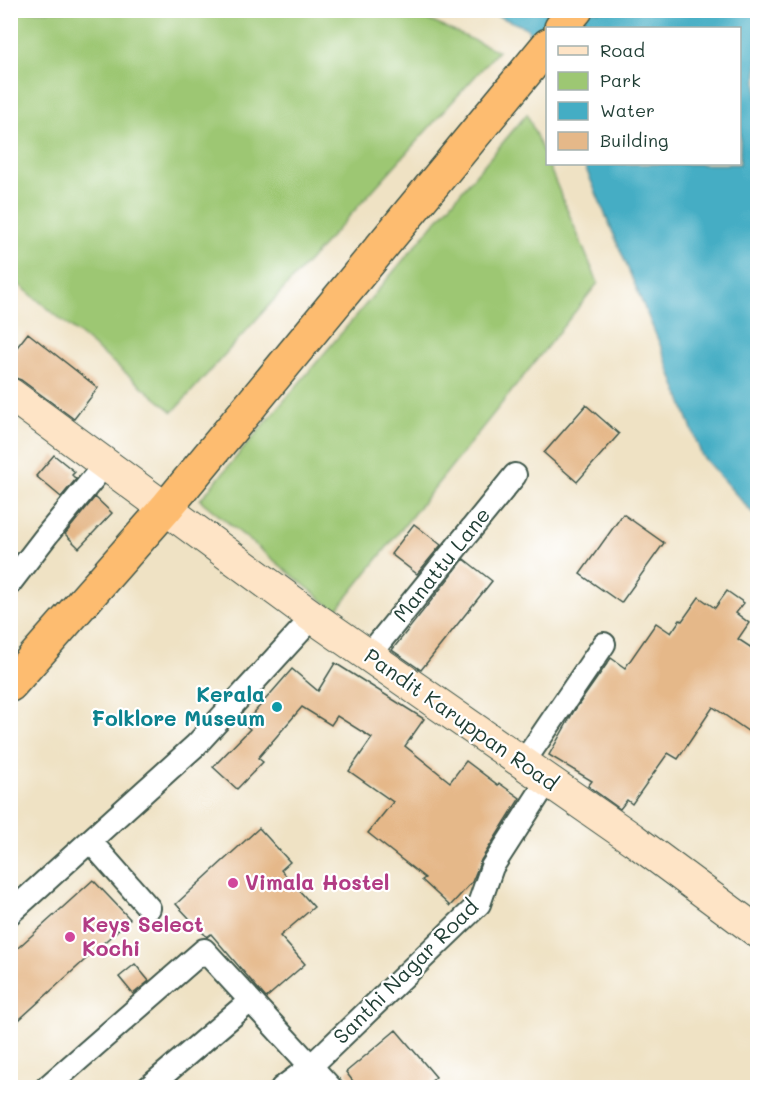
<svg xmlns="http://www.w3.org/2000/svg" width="768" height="1098" font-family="Mali,sans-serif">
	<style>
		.green { fill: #9dc773; stroke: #5e8254; stroke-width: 1.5 }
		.water { fill: #44adc4; stroke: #32757c; stroke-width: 1.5 }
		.building { fill: #e5b889 }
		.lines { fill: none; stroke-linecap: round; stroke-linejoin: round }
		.street-casing { stroke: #3e564a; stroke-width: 26 }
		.secondary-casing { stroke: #3e564a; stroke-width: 34 }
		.highway-casing { stroke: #3e564a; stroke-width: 36 }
		.street { stroke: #fff; stroke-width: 22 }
		.secondary { stroke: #fee4c6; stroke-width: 32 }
		.highway { stroke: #fdbc70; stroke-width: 33 }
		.culture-dot { fill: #0f9aa8; stroke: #fff; stroke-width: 2 }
		.hotel-dot { fill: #d1479c; stroke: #fff; stroke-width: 2 }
		.labels { text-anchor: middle; stroke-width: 4.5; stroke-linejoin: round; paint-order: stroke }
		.street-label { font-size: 21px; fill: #1f3d34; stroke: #fff }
		.culture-label { font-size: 21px; font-weight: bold; fill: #0d838f; stroke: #fff; text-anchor: end }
		.hotel-label { font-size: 21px; font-weight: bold; fill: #b23c85; stroke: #fff; text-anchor: start }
	</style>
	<rect width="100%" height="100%" fill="#fff"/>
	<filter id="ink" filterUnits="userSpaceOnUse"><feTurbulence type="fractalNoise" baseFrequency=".0167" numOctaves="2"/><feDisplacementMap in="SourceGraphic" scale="12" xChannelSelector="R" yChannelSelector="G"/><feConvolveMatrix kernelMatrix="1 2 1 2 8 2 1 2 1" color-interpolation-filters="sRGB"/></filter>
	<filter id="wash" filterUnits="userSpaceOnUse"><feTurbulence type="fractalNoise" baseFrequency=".008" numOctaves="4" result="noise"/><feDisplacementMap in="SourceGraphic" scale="24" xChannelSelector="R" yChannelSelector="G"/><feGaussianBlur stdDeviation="1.35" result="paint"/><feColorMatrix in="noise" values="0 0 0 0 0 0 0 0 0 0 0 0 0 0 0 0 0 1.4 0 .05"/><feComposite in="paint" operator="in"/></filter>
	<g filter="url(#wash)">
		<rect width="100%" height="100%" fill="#efe2c4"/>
		<path class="green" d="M10 11H408L498 51 173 412 11 278Z
			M527 114 598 283 336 611 200 500Z"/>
		<path class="water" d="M485 11H757V518L702 456 661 347 584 164H740V28H548L547 76 527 28Z"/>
		<g id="blocks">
			<path class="building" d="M28 333 98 388 74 419 21 380 10 376V356Z
				M586 405 619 434 577 482 544 453Z
				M54 455 75 472 72 475 76 479 61 497 36 476Z
				M95 497 112 513 79 548 65 534Z
				M623 514 664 543 621 603 580 574Z
				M414 524 441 545 417 574 391 554Z
				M464 559 492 581 421 670 392 650Z
				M727 591 744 603 736 613 749 623 738 639 758 652V738L713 707 678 759 668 753 632 804 627 800 620 809 588 786 592 781 549 755 574 711 611 658 625 668 656 623 671 633 680 620 682 621 699 597 715 608Z
				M335 663 424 719 405 746 450 782 466 761 498 785 499 783 520 798 481 860 472 882 450 906 422 880 425 878 368 833 393 802 349 771 372 738 337 716 331 725 302 707 258 758 263 762 237 789 213 767 250 729 244 724 292 669 318 691Z
				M259 828 290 862 281 870 314 907 280 936 305 964 266 998 211 934 207 937 176 904Z
				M93 880 130 919 10 1028V955Z
				M135 964 149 981 133 994 119 977Z
				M396 1030 436 1077 424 1088H358L346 1072Z"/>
		</g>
	</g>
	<g filter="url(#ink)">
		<use href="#blocks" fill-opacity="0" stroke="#3e564a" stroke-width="1.5"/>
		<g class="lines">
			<g class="street-casing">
				<path id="street" d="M10 583 47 535 106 463
					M369 655 515 475
					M523 763 604 644
					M90 841 149 908
					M10 913 196 745 313 617
					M46 1088 204 950 331 1088
					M148 1088 250 1001
					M282 1088 310 1067 479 904 492 867 548 780"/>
			</g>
			<g class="secondary-casing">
				<path id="secondary" d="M10 394 313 617 634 840 758 932"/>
			</g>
			<g class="highway-casing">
				<path id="highway" d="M561 28 576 10
					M10 685 166 508 548 45"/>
			</g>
			<use href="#street" class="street"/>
			<use href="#secondary" class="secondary"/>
			<use href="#highway" class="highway"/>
		</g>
	</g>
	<circle class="culture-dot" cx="277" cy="707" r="6"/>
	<g class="hotel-dot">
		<circle cx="233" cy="883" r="6"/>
		<circle cx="70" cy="937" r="6"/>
	</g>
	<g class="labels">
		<g class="street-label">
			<text transform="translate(442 565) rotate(-51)" y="7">Manattu Lane</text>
			<text transform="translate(461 720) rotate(35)" y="7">Pandit Karuppan Road</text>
			<text transform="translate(406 972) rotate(-45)" y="7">Santhi Nagar Road</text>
		</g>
		<g class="culture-label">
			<text x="265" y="702">Kerala<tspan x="265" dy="24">Folklore Museum</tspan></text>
		</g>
		<g class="hotel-label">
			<text x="245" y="890">Vimala Hostel</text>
			<text x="82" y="932">Keys Select<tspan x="82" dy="24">Kochi</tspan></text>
		</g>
	</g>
	<rect width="768" height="1098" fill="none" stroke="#fff" stroke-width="36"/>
	<rect x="546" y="27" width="195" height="138" fill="#ffffff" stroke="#a5b1ae" stroke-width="1.5"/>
	<rect x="558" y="46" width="30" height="9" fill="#fee4c6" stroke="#a5b1ae" stroke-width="1.5"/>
	<text x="600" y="57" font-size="18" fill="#1f3d34">Road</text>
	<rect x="558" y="72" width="30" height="18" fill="#9dc773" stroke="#a5b1ae" stroke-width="1.5"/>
	<text x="600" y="87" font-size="18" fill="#1f3d34">Park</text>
	<rect x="558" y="102" width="30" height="18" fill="#44adc4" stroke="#a5b1ae" stroke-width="1.5"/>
	<text x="600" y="117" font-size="18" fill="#1f3d34">Water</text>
	<rect x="558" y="132" width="30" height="18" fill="#e5b889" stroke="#a5b1ae" stroke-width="1.5"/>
	<text x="600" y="147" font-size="18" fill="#1f3d34">Building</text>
</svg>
